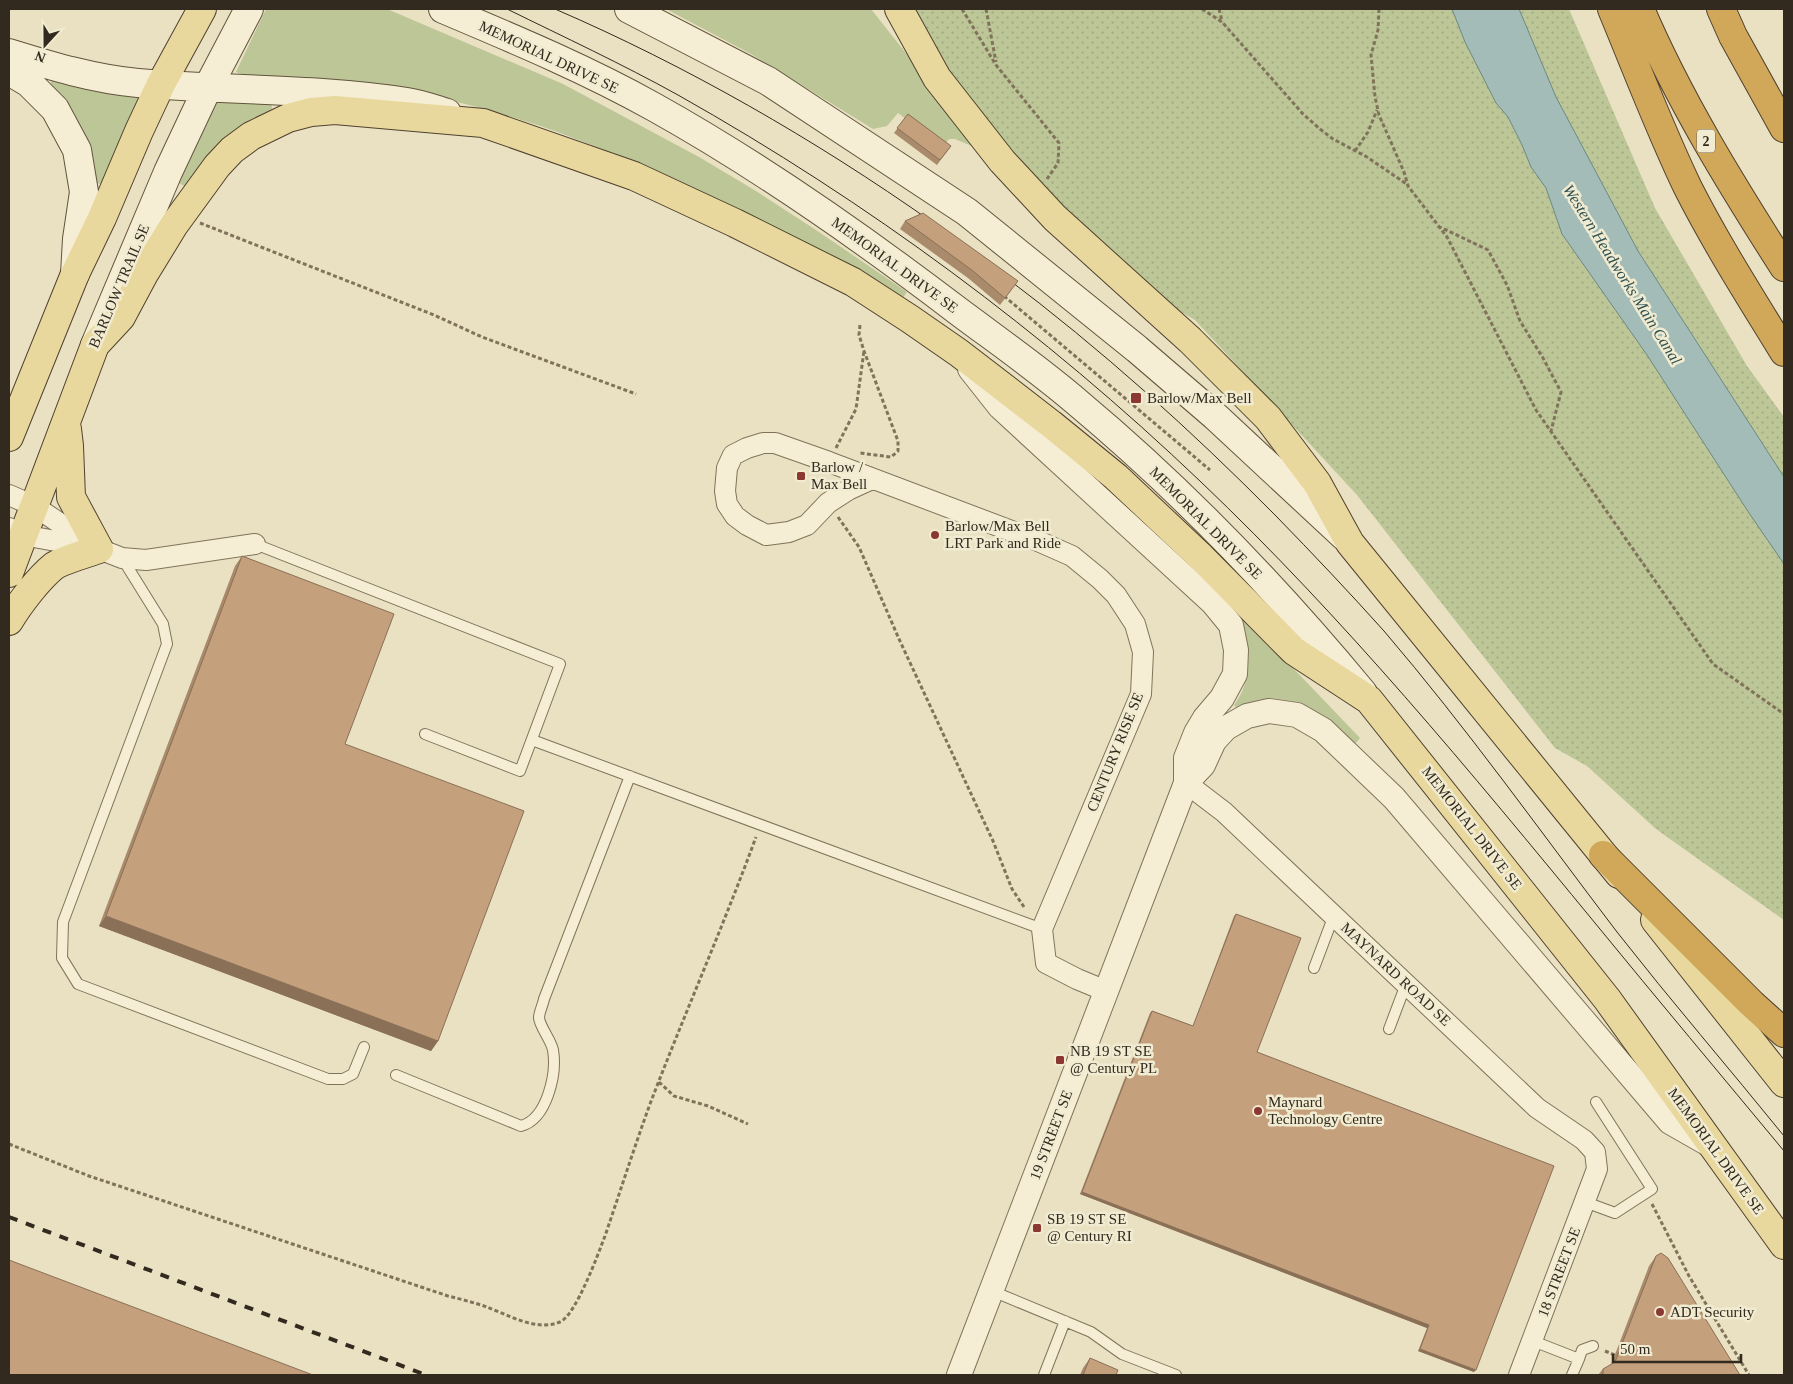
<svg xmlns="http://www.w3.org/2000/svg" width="1793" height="1384" font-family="Georgia,serif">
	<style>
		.grass { fill: #bcc697 }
		.park { fill: url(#park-dots) }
		.water { fill: #a4bcb7; stroke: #6c8984 }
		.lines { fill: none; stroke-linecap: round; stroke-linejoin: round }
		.service-casing { stroke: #81735b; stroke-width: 12 }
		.minor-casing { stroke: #81735b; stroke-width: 22 }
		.tertiary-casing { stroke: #81735b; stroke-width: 26 }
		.secondary-casing { stroke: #63543e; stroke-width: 30 }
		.primary-casing { stroke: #4f412f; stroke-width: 30 }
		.motorway-casing { stroke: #4f412f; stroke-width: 30 }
		.path { stroke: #81735b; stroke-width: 3; stroke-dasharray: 4 2.5; stroke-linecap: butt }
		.service { stroke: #f5eed4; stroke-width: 10 }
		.minor { stroke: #f5eed4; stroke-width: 20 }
		.tertiary { stroke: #f5eed4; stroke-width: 24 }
		.secondary { stroke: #f5eed4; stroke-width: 28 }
		.primary { stroke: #e9d89d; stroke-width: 28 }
		.motorway { stroke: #d1a75a; stroke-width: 28 }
		.tram { stroke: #322a1e; stroke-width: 1 }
		.rail { stroke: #322a1e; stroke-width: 4; stroke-dasharray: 9 9; stroke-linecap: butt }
		.wall { fill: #a98a6b }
		.shaded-wall { fill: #897057 }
		.building { fill: #c4a07c; stroke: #897057 }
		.poi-dot { fill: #8a3831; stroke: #f1ebd1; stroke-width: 2 }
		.labels { text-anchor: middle; stroke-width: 5; stroke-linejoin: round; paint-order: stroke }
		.shield { fill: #f1ebd1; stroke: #6b6454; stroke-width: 1 }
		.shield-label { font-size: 14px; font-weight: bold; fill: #322a1e }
		.street-label { font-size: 15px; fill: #322a1e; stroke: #f1ebd1 }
		.poi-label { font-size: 15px; fill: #322a1e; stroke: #f1ebd1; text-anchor: start }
		.water-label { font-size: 16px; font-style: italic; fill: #2e5051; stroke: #f1ebd1 }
	</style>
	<defs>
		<pattern id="park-dots" width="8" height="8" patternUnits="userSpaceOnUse" patternTransform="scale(1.25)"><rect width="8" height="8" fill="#bcc697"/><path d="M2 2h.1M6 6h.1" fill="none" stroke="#a2aa82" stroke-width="1.8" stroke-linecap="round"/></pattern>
	</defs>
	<rect width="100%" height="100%" fill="#e9e1c2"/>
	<path class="grass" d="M266 9H387L563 84 699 157 756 191 816 230 907 292 902 299C761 225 621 142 465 104 432 95 398 92 364 89 328 86 292 82 255 79L236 72Z
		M666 9H871L905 52 974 147 955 139H949L943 147 898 113 887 126 873 129 751 54Z
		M52 79 139 96 103 184 94 183 49 88Z
		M271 100 272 109 257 117 234 131 186 187 177 182 215 101Z
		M1245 618 1360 738 1354 745 1335 729 1238 710 1234 705C1253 681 1249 650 1241 622Z"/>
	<path class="park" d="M915 9H1569L1655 208 1747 366 1784 417V920L1656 829 1587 766 1555 748 1357 495 1195 320 1151 294 1022 165 953 77Z"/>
	<path class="water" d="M1452 9H1519L1556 97 1638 251 1784 477V564L1749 513 1647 355 1562 234 1546 188 1531 167 1522 145 1508 117 1496 103 1465 42Z"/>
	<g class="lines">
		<g class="service-casing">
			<path id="service" d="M255 544 560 664 520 771 425 734
				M122 558 163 624 167 644 63 922 62 958 78 984 328 1079H343L353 1074 364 1047
				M532 740 1042 929
				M1314 968 1334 915
				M1389 1029 1406 984
				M396 1075 521 1126C547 1119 557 1074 553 1050 551 1040 540 1027 539 1018 539 1012 543 1005 544 999L630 776
				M1585 1202 1615 1213 1652 1189 1596 1102
				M992 1291 1091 1332 1122 1354 1176 1375
				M1533 1341 1579 1359 1572 1375
				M1579 1359 1582 1350 1593 1346
				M1044 1375 1065 1321"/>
		</g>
		<g class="minor-casing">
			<path id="minor" d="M872 479 848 490 828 503 807 525 789 532 766 535 747 525 735 516 727 504 725 491 727 468 733 455 747 448 763 443H775L829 462 1038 541 1072 556 1100 579 1116 595 1135 624 1143 652 1141 694 1042 929 1046 963 1077 979 1106 991
				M9 495 34 506 91 544
				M9 528 23 535 99 549 122 558 146 560 255 544
				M1186 783 1224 812 1537 1108 1584 1140 1595 1152 1597 1169 1519 1375"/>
		</g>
		<g class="tertiary-casing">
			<path id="tertiary" d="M1186 783 1203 765 1214 741 1226 728 1247 716 1269 711 1297 715 1323 730 1394 798 1670 1122 1712 1146
				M959 1375 1186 783V758L1196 733 1205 718 1222 698 1235 674 1236 650 1231 625 1213 603 1000 407 970 369"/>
		</g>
		<g class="secondary-casing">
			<path id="secondary" d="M443 9C514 39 586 69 654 107 760 166 861 237 958 311 998 341 1040 370 1078 403 1182 490 1277 589 1363 693
				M629 9 768 81 967 212 1137 349 1215 416 1344 536
				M9 53C51 66 94 79 138 83 228 91 318 88 407 102 421 104 434 109 447 113
				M9 71 29 83 55 109 77 150 84 192 77 239 75 274
				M95 345 168 172 207 89 249 9"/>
		</g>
		<g class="primary-casing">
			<path id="primary" d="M899 9 937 78 1002 161 1055 218 1190 340 1268 418 1317 483 1350 543 1619 874
				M9 437 75 274 102 218 139 131 161 84 202 9
				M9 573 95 345 121 317 144 274 174 225 217 166 232 150 251 136 288 118 311 112 335 110 483 123 634 176 735 223 853 282 910 319 959 353 1051 424 1116 477 1201 557 1294 651 1369 700 1607 999 1784 1245
				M9 621C19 604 39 578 54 566 63 560 88 553 99 549L71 497 69 446 67 429
				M1655 920 1784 1083"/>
		</g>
		<g class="motorway-casing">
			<path id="motorway" d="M1612 9C1637 69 1660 130 1688 188 1717 245 1751 298 1784 352
				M1640 9C1679 100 1731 184 1784 267
				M1721 9 1733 36 1784 128
				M1603 855 1751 1003 1784 1033"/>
		</g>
		<path class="path" d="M962 9 996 65 1059 143 1058 163 1047 179
			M986 9 996 62
			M1202 9 1222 22 1303 114 1320 129 1333 139 1367 157 1408 185
			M1219 9 1222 21
			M1379 9 1378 30 1371 55 1375 97 1379 115 1404 172 1408 186 1447 237 1536 410 1713 664 1784 714
			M1355 151 1368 132 1377 110
			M200 223 434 315 482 337 636 394
			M1438 226 1488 250 1507 285 1520 321 1543 358 1561 392 1551 431
			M1004 296 1210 470
			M860 325 859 335 864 351 898 441V451L891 457 860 453
			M836 448 856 409 864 351
			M838 517 859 547 899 639 993 841 1012 889 1024 907
			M659 1082 674 1096 708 1106 748 1124
			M9 1144 89 1176 448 1296C460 1299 472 1302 484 1306 507 1314 535 1332 560 1322 576 1315 598 1254 605 1236 620 1192 634 1148 650 1104 684 1015 723 927 756 837
			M1652 1204 1689 1276 1749 1375
			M1605 1351 1615 1355"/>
		<use href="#service" class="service"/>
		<use href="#minor" class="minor"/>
		<use href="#tertiary" class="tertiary"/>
		<use href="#secondary" class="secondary"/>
		<use href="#primary" class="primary"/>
		<use href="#motorway" class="motorway"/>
		<path class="tram" d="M507 9C564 37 622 64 678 95 868 202 1044 332 1201 482 1344 618 1470 771 1595 923 1658 1000 1721 1075 1784 1151
			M555 9C687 66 814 139 932 222
			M1004 276C1101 349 1191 430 1276 516 1313 554 1349 592 1384 631 1467 728 1540 831 1617 932 1671 1001 1729 1068 1784 1136"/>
		<path class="rail" d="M9 1217 426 1375"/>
	</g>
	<path class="wall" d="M908 114 951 146 937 165 894 133Z
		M905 221 1012 289 1000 305 968 278 900 229Z
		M242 556 345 744 438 1041 431 1051 99 926 235 566Z
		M1236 914 1257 1052 1474 1372 1418 1351 1427 1328 1080 1194 1150 1013 1152 1011 1193 1026 1234 916Z
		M1656 1256 1740 1375H1598L1603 1369 1611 1365 1649 1266Z
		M1090 1358 1116 1375H1080L1083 1368Z"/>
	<path class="shaded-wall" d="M106 916 438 1041 431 1051 99 926Z
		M1082 1192 1429 1325 1427 1328 1080 1194Z
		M1420 1349 1476 1370 1474 1372 1418 1351Z"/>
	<path class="building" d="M908 114 951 146 940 160 897 128Z
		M923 213 1018 281 1005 298 973 271 905 221Z
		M242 556 394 614 345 744 524 811 438 1041 106 916Z
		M1236 914 1301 938 1257 1052 1554 1166 1476 1370 1420 1349 1429 1325 1082 1192 1152 1011 1193 1026Z
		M1661 1253 1668 1258 1740 1375H1603V1369L1615 1362 1656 1256Z
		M9 1260 313 1375H9Z
		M1090 1358 1118 1370 1116 1375H1083Z"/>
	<g class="poi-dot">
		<rect x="1130" y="392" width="12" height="12" rx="2.5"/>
		<rect x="796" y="471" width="10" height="10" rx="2.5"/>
		<circle cx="935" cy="535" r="5"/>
		<rect x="1055" y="1055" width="10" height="10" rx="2.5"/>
		<circle cx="1258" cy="1111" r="5"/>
		<rect x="1032" y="1223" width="10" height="10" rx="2.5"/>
		<circle cx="1660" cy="1312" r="5"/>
	</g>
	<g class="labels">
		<rect class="shield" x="1697" y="129.5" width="18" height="23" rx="4"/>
		<g class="shield-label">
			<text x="1706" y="146">2</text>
		</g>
		<g class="street-label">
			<text transform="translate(549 57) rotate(25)" y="5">MEMORIAL DRIVE SE</text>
			<text transform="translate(895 265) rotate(36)" y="5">MEMORIAL DRIVE SE</text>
			<text transform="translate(119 286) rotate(-67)" y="5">BARLOW TRAIL SE</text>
			<text transform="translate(1206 523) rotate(45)" y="5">MEMORIAL DRIVE SE</text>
			<text transform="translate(1115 752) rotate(-68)" y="5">CENTURY RISE SE</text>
			<text transform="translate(1472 828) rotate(52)" y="5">MEMORIAL DRIVE SE</text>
			<text transform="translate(1396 974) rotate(43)" y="5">MAYNARD ROAD SE</text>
			<text transform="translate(1051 1135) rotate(-69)" y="5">19 STREET SE</text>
			<text transform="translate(1716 1151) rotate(54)" y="5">MEMORIAL DRIVE SE</text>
			<text transform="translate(1559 1272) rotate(-69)" y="5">18 STREET SE</text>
		</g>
		<g class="poi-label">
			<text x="1147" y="403">Barlow/Max Bell</text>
			<text x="811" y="472">Barlow /<tspan x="811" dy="17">Max Bell</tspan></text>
			<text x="945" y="531">Barlow/Max Bell<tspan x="945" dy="17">LRT Park and Ride</tspan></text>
			<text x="1070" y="1056">NB 19 ST SE<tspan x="1070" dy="17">@ Century PL</tspan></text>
			<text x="1268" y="1107">Maynard<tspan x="1268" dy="17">Technology Centre</tspan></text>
			<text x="1047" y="1224">SB 19 ST SE<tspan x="1047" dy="17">@ Century RI</tspan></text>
			<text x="1670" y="1317">ADT Security</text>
		</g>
		<g class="water-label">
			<text transform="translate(1623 274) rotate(58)" y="6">Western Headworks Main Canal</text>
		</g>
	</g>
	<rect width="1793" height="1384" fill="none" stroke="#322a1e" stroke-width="20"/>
	<g transform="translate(45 45) rotate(201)" stroke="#f1ebd1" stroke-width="4" paint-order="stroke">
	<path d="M0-4L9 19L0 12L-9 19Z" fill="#322a1e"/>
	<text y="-8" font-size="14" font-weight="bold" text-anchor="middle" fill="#322a1e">N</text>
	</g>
	<path d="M1613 1354v8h128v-8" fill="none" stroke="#322a1e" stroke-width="2.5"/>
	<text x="1620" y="1354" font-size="15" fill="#322a1e" stroke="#f1ebd1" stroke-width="4" paint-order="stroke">50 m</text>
</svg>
